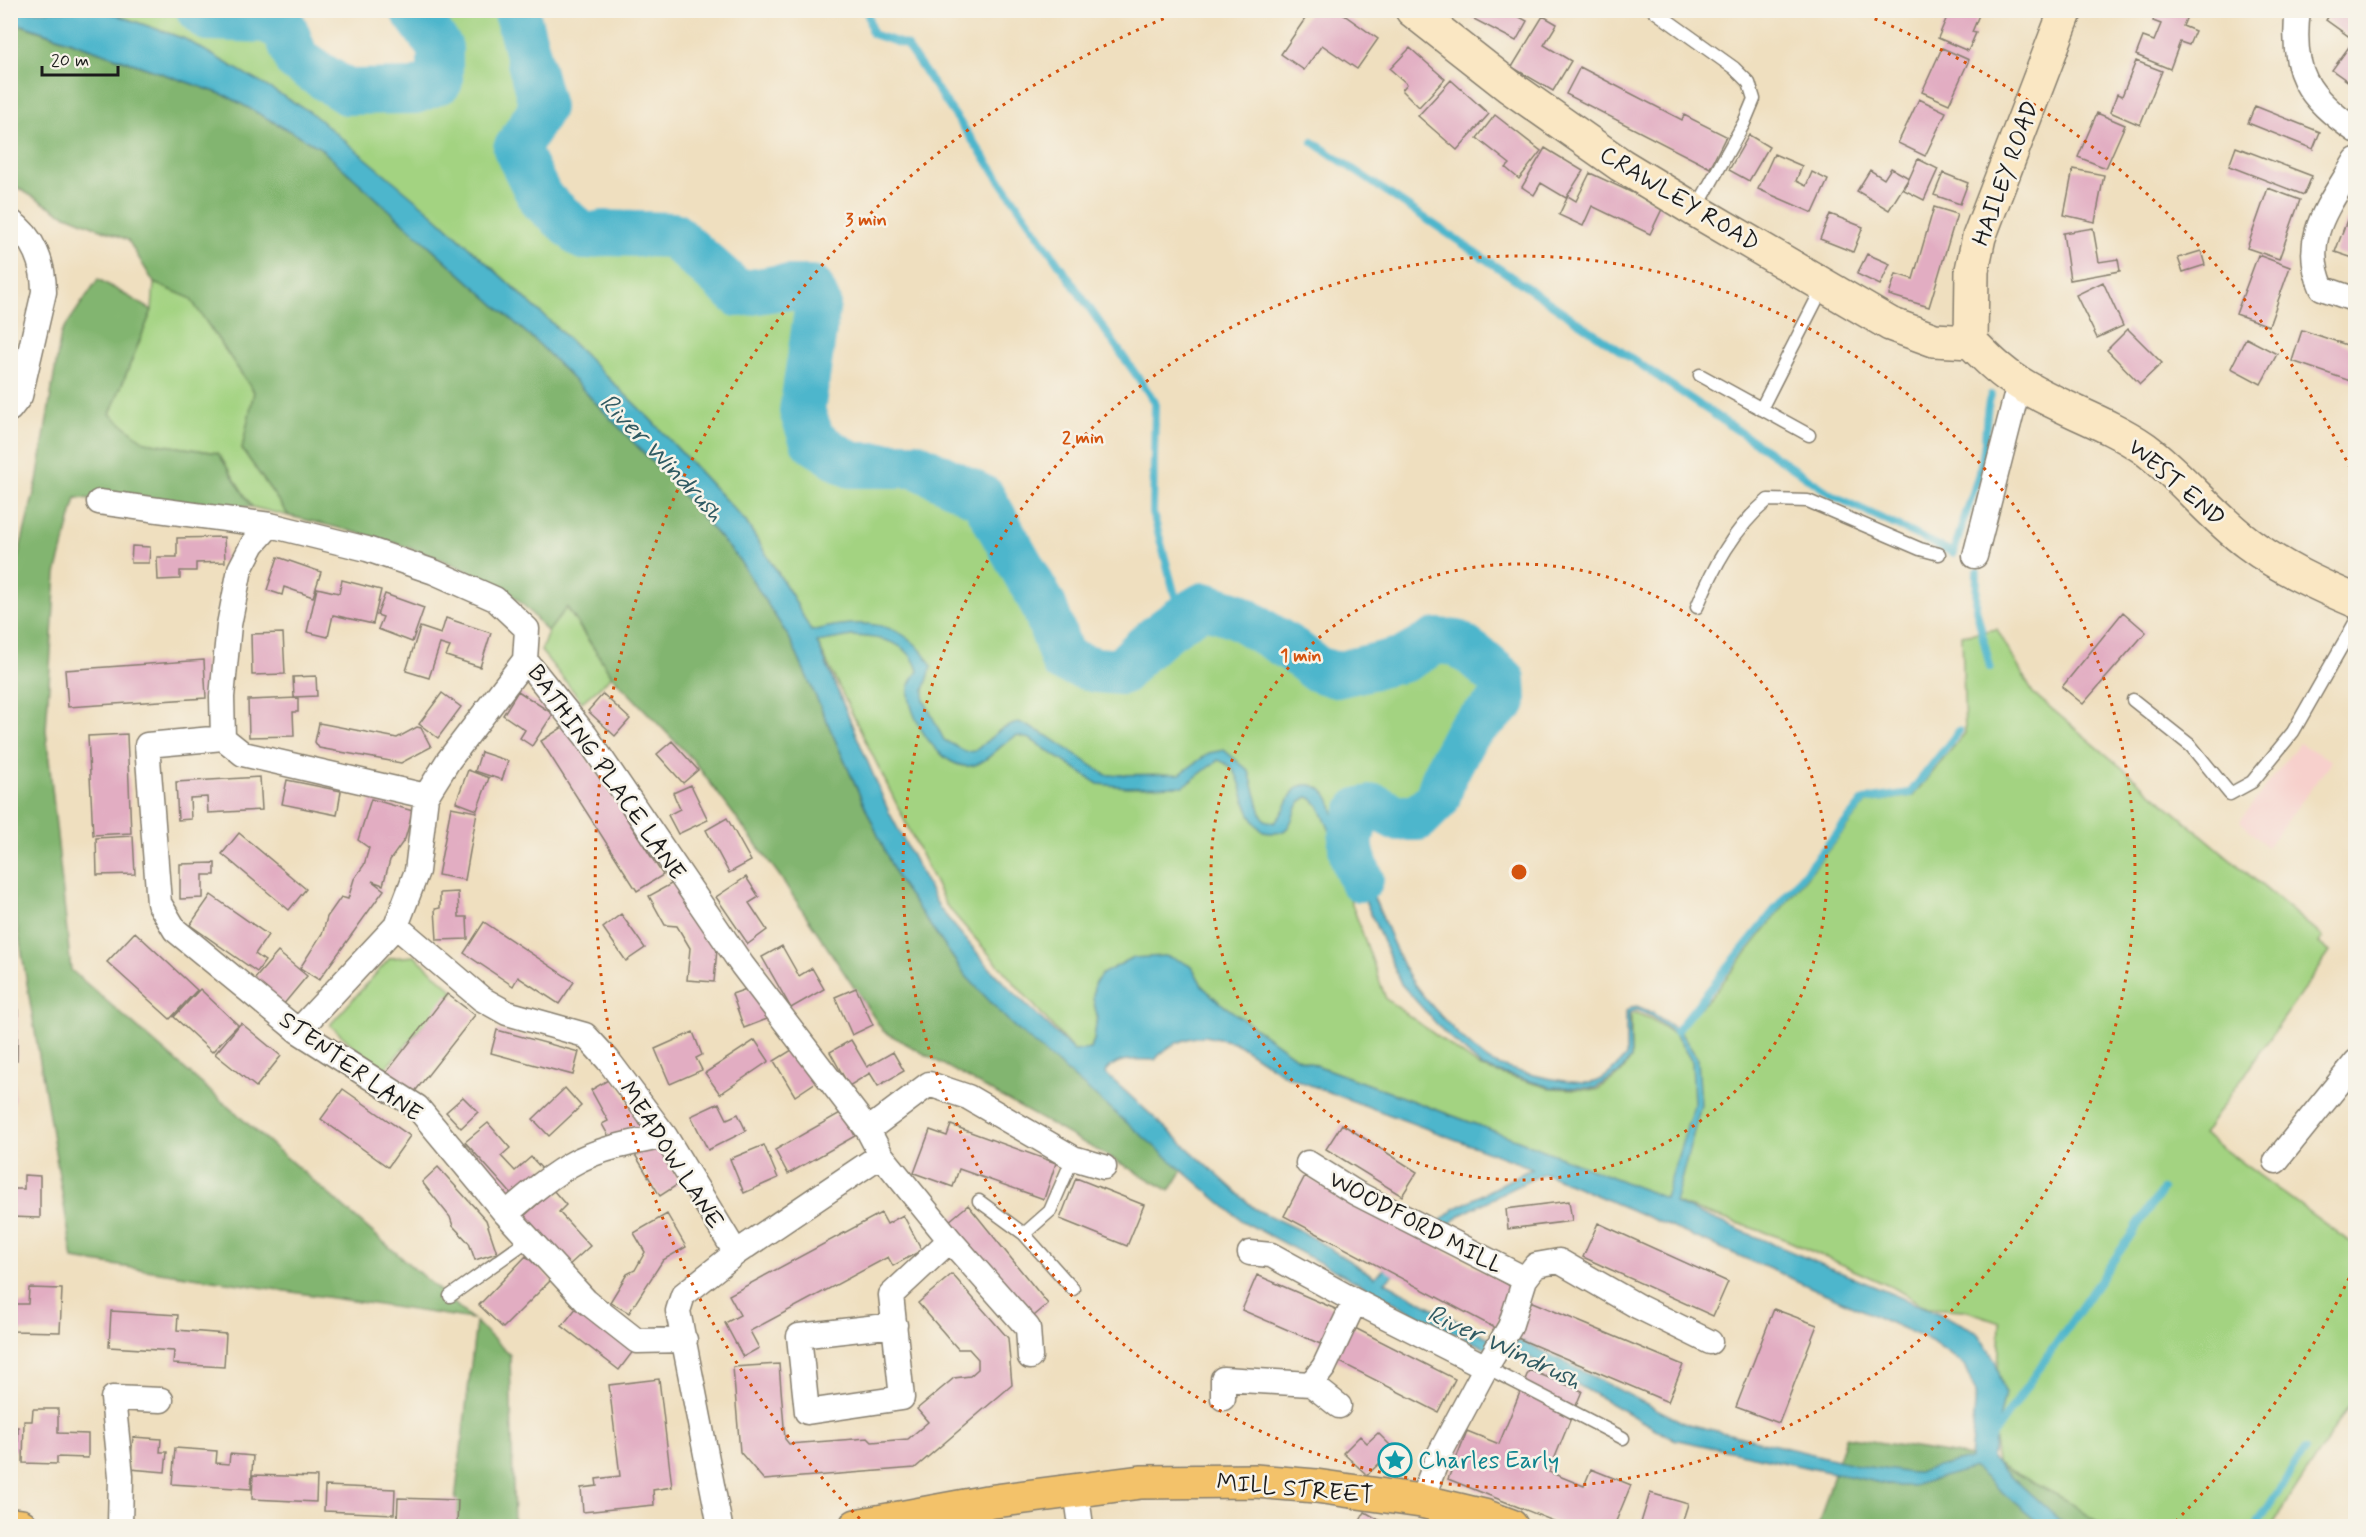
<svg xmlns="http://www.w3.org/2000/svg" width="2366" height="1537" font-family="Mynerve,sans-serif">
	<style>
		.built { fill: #f7d0cc }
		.green { fill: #a3d381; stroke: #60784e; stroke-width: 1.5 }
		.forest { fill: #82b56f; stroke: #4f6846; stroke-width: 1.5 }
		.water { fill: #4eb6cc; stroke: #356974; stroke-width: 1.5; fill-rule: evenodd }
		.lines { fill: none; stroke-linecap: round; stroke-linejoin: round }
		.stream { stroke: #4eb6cc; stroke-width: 8 }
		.river { stroke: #4eb6cc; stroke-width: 46 }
		.building { fill: #e2adc2 }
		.lane-casing { stroke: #867e6e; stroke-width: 15 }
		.street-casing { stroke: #867e6e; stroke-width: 27 }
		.secondary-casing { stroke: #867e6e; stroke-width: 36 }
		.primary-casing { stroke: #867e6e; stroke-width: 36 }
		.lane { stroke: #fff; stroke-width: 12 }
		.street { stroke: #fff; stroke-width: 24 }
		.secondary { stroke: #fae7c3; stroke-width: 33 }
		.primary { stroke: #f3c26a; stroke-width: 33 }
		.ring { fill: none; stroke: #d4530e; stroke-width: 3; stroke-dasharray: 3 6 }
		.labels { text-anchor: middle; stroke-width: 5; stroke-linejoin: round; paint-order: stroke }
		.street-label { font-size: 24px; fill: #1c1c1c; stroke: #f7f3e8 }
		.culture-label { font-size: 24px; fill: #0d838f; stroke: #f7f3e8; text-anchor: start }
		.water-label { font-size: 26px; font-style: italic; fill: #305a62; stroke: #f7f3e8 }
		.centre { fill: #d4530e; stroke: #f7f3e8; stroke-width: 3 }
		.ring-label { font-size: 18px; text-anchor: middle; font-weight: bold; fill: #d4530e; stroke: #f7f3e8; stroke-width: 5; stroke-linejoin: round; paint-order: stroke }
	</style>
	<rect width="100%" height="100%" fill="#f7f3e8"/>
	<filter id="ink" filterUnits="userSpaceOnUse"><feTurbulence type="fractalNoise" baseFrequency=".0167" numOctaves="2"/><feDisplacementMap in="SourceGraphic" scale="12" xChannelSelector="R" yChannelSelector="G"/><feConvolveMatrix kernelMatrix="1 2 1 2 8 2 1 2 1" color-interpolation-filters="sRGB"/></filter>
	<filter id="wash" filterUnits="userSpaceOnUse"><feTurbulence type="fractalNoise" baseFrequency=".008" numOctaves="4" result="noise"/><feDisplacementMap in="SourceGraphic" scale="24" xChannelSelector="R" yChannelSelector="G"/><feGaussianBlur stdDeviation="1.35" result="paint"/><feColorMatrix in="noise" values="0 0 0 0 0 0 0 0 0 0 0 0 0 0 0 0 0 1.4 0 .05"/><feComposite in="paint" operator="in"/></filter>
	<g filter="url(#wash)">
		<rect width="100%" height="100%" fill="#efdfbf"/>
		<path class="built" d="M2299 743 2332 761 2267 847 2240 821Z"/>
		<path class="green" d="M105 11H188L207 24 263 32 274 36 282 63 342 102 413 104 449 89 454 50 425 11H504L530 104 506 149 528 206 579 249H670L731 305 805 300 792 415 803 447 844 477 912 479 975 506 1054 669 1129 686 1208 619 1232 626 1306 679 1331 689 1414 674 1452 654 1489 685V696L1454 730 1426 794 1411 808 1374 797 1353 801 1345 820 1338 865 1386 999 1481 1068 1549 1088 1597 1090 1620 1074 1631 1059V1015L1636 1013 1651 1019 1672 1033 1710 998 1866 803 1913 796 1965 733 1962 635 1997 629 2033 693 2323 937 2319 943 2330 952 2203 1134 2355 1246V1397L2272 1526H2056L2002 1490 1995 1451 2000 1322 1965 1310 1927 1308 1896 1289 1782 1238 1676 1203 1518 1140 1297 1058 1219 1002 1203 987 1192 967 1132 958 1102 974 1093 998 1097 1016 1094 1040 1090 1049 1074 1051 946 905 821 650 791 594 746 522 651 420 552 323 433 214 185 39Z
			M154 283 190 298 254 392 242 449 289 516 252 507 218 453 144 442 110 414 152 310Z
			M566 607 612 676 582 702 541 651 548 632Z
			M415 956 454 991 382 1072 330 1025 390 958Z"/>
		<path class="forest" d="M21 25 227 96 319 147 541 346 665 475 738 558 790 639 898 880 966 976 1183 1170 1170 1191 883 1031 779 875 693 760 612 676 567 607 548 632C537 621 526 605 513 596 446 552 365 534 289 516L242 449 254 392 190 298 154 283 128 240 59 212 11 184V40Z
			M98 279 152 310 110 414 145 442 218 453 252 507 76 498 56 574 46 730 71 970 472 1319 73 1259 10 882 11 585 37 481 61 333Z
			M476 1322 510 1355 514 1526H452Z
			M1845 1437 1991 1460 2068 1501 2103 1526H1818Z"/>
		<path class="water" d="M10 11H105L185 39 309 111 433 214 552 323 651 420 746 522 791 594 811 631C859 618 905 618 932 666L924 690V700L944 740 966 752 975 751 1000 730 1019 722 1048 736 1106 775 1180 774 1209 753 1224 750 1249 771 1261 814 1265 820 1274 823C1284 815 1286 802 1294 791 1298 786 1305 784 1311 785 1336 790 1332 818 1341 836L1347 835 1349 818 1358 820C1350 853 1365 877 1378 907 1388 929 1397 958 1410 978 1425 1001 1463 1041 1485 1058 1498 1069 1578 1087 1595 1082 1607 1078 1618 1065 1626 1056V1011L1631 1007 1637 1006 1653 1013 1680 1032 1698 1059 1701 1105 1675 1203 1947 1317 1976 1331 1995 1360 2005 1393 1991 1458 2066 1526H2042L1974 1468 1913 1486H1895L1673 1439 1522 1353 1483 1347 1431 1322 1242 1221 1012 1025 966 976 898 880 790 639 738 558 665 475 541 346 319 147 227 96 11 21ZM852 636C879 637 910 641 918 671 915 676 910 682 909 688 906 715 942 775 975 765 991 760 1001 742 1017 736L1030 739 1098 784 1127 787 1184 786 1218 760C1243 768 1240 793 1249 812 1252 820 1258 827 1263 832 1301 839 1285 810 1307 797L1311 798 1319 806 1333 838 1346 856 1401 984 1443 1031 1482 1067 1550 1087 1596 1088 1619 1073 1631 1058 1629 1013 1637 1010 1651 1016 1675 1034 1692 1062 1694 1104 1665 1198 1518 1140 1297 1058 1219 1002 1203 987 1192 967 1181 961 1165 956 1132 958 1102 974 1094 984 1093 998 1097 1016 1094 1040 1090 1049 1074 1051 995 974 940 909 888 810 817 642ZM1204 1036 1234 1042 1286 1076 1532 1168 1454 1209 1375 1277 1303 1232 1255 1209 1105 1073C1117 1056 1136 1060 1155 1060 1167 1045 1185 1038 1204 1036ZM1544 1173 1770 1269 1931 1341 1964 1365 1976 1393 1970 1459 1913 1473 1862 1466 1684 1423 1525 1342 1487 1337 1385 1282 1460 1215Z"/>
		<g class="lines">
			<path class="stream" d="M867 10 872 34 906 45 1155 402 1153 513 1181 618
				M1313 142 1834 496 1954 553C1962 519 1979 484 1984 450 1987 431 1984 414 1991 395
				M1977 572 1976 608 1990 667
				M1676 1031 1864 800 1910 793 1959 731
				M1991 1438 2162 1190
				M2256 1526 2305 1450"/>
			<path class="river" d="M199 10 208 18 266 20 285 29 297 60 347 92 415 91 440 81V48L413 10
				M516 10 542 107 516 149 541 199 584 237 603 233 673 235 739 294 776 288H811L818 303 802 411 813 441 851 465H916L983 498 1044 606 1063 660 1096 670 1121 672C1144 645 1173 623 1204 605L1236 615 1294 651 1317 669 1336 675 1405 659 1436 641 1457 643 1474 655 1503 680 1504 701 1467 732 1446 772 1437 799 1418 818H1397L1376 807 1360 810C1347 840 1348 850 1361 879"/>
		</g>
		<g id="blocks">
			<path class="building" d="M1311 10H1337L1378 39 1357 69 1322 45 1304 70 1281 54Z
				M1474 10H1507L1527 21 1516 41 1470 17Z
				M1950 10H1981L1972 32 1976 33 1968 51 1938 38Z
				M2157 10H2178L2188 14 2183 26 2195 31 2189 45 2180 42 2170 69 2136 55 2143 37 2154 41 2161 24 2153 21Z
				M2333 10H2356L2354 40 2326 20Z
				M1543 16 1557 24 1544 45 1571 61 1553 91 1512 67Z
				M2354 40 2356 41V87L2332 70Z
				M1410 48 1445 79 1419 107 1402 90 1407 84 1390 69Z
				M1942 48 1969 60 1949 104 1922 92Z
				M2136 61 2162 71 2140 125 2110 112 2117 94 2122 96Z
				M1580 67 1682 120 1684 115 1726 136 1710 168 1566 94Z
				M1451 80 1489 114 1457 150 1418 116Z
				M1919 99 1946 112 1925 156 1898 143Z
				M2255 106 2320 132 2313 149 2248 123Z
				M2097 113 2125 125 2106 168 2078 157Z
				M1495 115 1541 151 1519 179 1506 168 1510 164 1477 138Z
				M1749 135 1769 147 1749 181 1729 170Z
				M2236 147 2312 176 2304 195 2229 166Z
				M1545 148 1583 171 1566 198 1541 183 1534 195 1522 187Z
				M1774 154 1802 166 1796 181 1806 186 1812 172 1828 180 1813 213 1758 189Z
				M1918 159 1938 169 1924 200 1904 190Z
				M1891 168 1909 178 1889 210 1857 191 1870 170 1884 179Z
				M2073 169 2104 175 2095 222 2064 215Z
				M1590 173 1663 207 1650 234 1592 206 1583 226 1559 215 1568 196 1576 201Z
				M1943 173 1968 183 1960 204 1934 195Z
				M2268 188 2300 200 2279 259 2247 248Z
				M1934 207 1957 214 1929 307 1889 295 1896 274 1913 279Z
				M1830 214 1863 227 1853 252 1820 239Z
				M2347 220 2356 223V259L2335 252Z
				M2093 228 2099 262 2118 259 2120 271 2070 280 2063 233Z
				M2201 251 2205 265 2183 272 2178 258Z
				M1867 254 1890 264 1880 285 1857 274Z
				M2258 255 2290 267 2269 326 2236 314Z
				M2103 282 2123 326 2097 338 2076 295Z
				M2128 329 2162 363 2140 384 2107 350Z
				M2302 330 2356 348V383L2292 361Z
				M2246 338 2277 354 2261 384 2231 368Z
				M10 436H15L14 474H10Z
				M224 537 225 562 196 563V571H180V579L158 580 157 557H177V538Z
				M132 546 150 547 149 563H131Z
				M278 557 321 572 313 597 284 587 282 595 267 590Z
				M342 580 381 590 373 624 333 615 328 637 307 632 317 588 339 593Z
				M385 594 424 608 412 642 378 629 383 617 377 615Z
				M2123 612 2146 632 2083 704 2062 687Z
				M446 618 491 633 480 667 446 656 450 647 440 644 429 678 406 671 420 627 441 634Z
				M283 633 285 674 252 675 251 634Z
				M204 660 206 698 68 707 65 670Z
				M316 676 317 696 294 697 293 677Z
				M518 691 553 714 532 746 520 738 525 730 503 715Z
				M442 693 461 707 438 738 419 724Z
				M603 694 630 719 615 736 588 711Z
				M298 698V712H293L294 736 249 737 248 700Z
				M319 723 397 738 417 727 421 728 431 747 401 763 319 748 315 742Z
				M566 725 663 875 637 891 541 741Z
				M127 734 131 833 93 835 88 736Z
				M672 741 698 770 683 783 657 754Z
				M481 752 508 761 502 780 475 771Z
				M468 770 489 778 477 810 456 802Z
				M260 777 262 810 208 813 207 797 190 798 191 819 178 820 176 782Z
				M287 780 341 791 337 815 282 804Z
				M691 785 708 820 678 834 668 815 680 809 673 793Z
				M371 799 413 811 405 839 390 860 383 885 372 881 384 890 319 980 300 968 323 932 327 917 341 897 348 899 354 879 364 865 369 848 358 840Z
				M451 807 477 812 465 880 438 875Z
				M727 818 751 861 729 873 706 830Z
				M239 833 306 889 289 910 222 854Z
				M133 836 135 874 97 875 96 838Z
				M215 863V875H203V898L180 899V864Z
				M746 877 759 897 749 903 767 930 748 944 716 897Z
				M671 884H679L717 949 714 982 687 980 690 948 677 926 665 925 649 896Z
				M458 892 459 917H467L468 939 437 940 435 909 440 908V893Z
				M211 895 268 935 255 954 265 961 257 972 190 925Z
				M621 914 645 948 626 961 603 928Z
				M484 922 574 982 559 1004 518 977 513 986 464 953Z
				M135 932 197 990 170 1019 107 962Z
				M782 946 799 976 812 968 824 989 791 1008 762 957Z
				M278 952 307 976 283 1005 253 981Z
				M755 986 767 1019 744 1028 732 994Z
				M856 988 873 1025 852 1035 835 997Z
				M200 989 238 1025 212 1052 174 1017Z
				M447 994 475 1015 413 1094 386 1073Z
				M10 1002H18L17 1061H10Z
				M241 1023 281 1056 256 1087 215 1054Z
				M497 1030 579 1052 573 1075 491 1053Z
				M693 1032 702 1055 696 1058 702 1070 670 1084 655 1049Z
				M755 1040 769 1061 720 1094 705 1073Z
				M851 1040 867 1067 893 1052 904 1071 878 1086 870 1073 849 1086 830 1052Z
				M795 1048 816 1082 795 1096 774 1061Z
				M10 1066H15L14 1104H10Z
				M613 1077 642 1128 613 1144 602 1124 608 1121 591 1090Z
				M565 1088 581 1106 549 1136 533 1119Z
				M343 1089 410 1136 388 1167 321 1119Z
				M463 1097 478 1112 461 1128 446 1112Z
				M719 1103 727 1119 738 1114 746 1131 708 1150 691 1116Z
				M842 1112 855 1136 788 1174 775 1150Z
				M488 1123 510 1148 501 1156 515 1171 531 1157 545 1172 515 1198 465 1142Z
				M1342 1124 1417 1172 1402 1196 1326 1149Z
				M951 1125 1056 1163 1044 1199 959 1169 953 1187 914 1173 930 1130 947 1136Z
				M655 1141 680 1183 660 1196 634 1153Z
				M764 1145 778 1178 744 1193 730 1159Z
				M438 1167 486 1220 497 1253 475 1260 469 1243 453 1226 450 1217 422 1182Z
				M24 1175 40 1176V1218L10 1217V1189H24Z
				M1305 1176 1516 1289 1495 1328 1284 1216Z
				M1076 1178 1144 1205 1127 1246 1060 1219Z
				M553 1190 566 1205 559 1212 590 1246 567 1267 522 1218Z
				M1569 1201 1572 1221 1508 1229 1506 1209Z
				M968 1205 1048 1304 1028 1321 948 1222Z
				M881 1213 887 1224 903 1215 922 1250 893 1266 888 1257 750 1331 759 1348 743 1357 725 1323 740 1315 729 1295Z
				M667 1214 686 1247 663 1260 629 1313 610 1302 627 1274 635 1270 645 1252 634 1233Z
				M1598 1223 1728 1282 1713 1316 1583 1257Z
				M526 1256 551 1280 503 1328 479 1305Z
				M952 1274 1008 1338 1012 1385 915 1468 764 1480 740 1452 733 1367 779 1364 785 1439 789 1444 868 1438 872 1442 908 1439 928 1422 917 1409 954 1378 970 1376 978 1369V1359L969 1349H958L918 1303Z
				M1257 1275 1340 1311 1325 1346 1242 1310Z
				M29 1288 62 1289 60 1332 12 1331 13 1304H28Z
				M1530 1301 1683 1365 1668 1402 1515 1337Z
				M577 1307 634 1350 619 1370 562 1326Z
				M1774 1309 1817 1325 1779 1423 1736 1407Z
				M111 1311 178 1315 177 1330 226 1334 224 1367 173 1364 174 1351 109 1347Z
				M1351 1326 1455 1379 1438 1412 1334 1359Z
				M1529 1370 1582 1391 1549 1472 1584 1486 1591 1469 1631 1485 1614 1526H1566L1448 1479 1467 1431 1499 1444Z
				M659 1379 672 1487 653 1490 654 1505 583 1512 581 1488 597 1486 596 1479 620 1476 609 1385Z
				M33 1409H58V1433L88 1434V1458L57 1457V1464L23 1463 24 1421H32Z
				M10 1427H18V1451L10 1450Z
				M1378 1433 1402 1457 1399 1461H1382L1367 1475 1343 1453 1360 1436 1367 1443Z
				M133 1437 161 1439 160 1452H167L165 1472 130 1469Z
				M175 1448 217 1451 216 1463 229 1464 230 1454 253 1456 251 1489 172 1484Z
				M253 1475 317 1477 316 1502 252 1499Z
				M325 1486 395 1489 394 1514 324 1511Z
				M1650 1493 1688 1504 1681 1526H1640Z
				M398 1498 458 1500 457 1525 397 1523Z
				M1365 1512 1390 1526H1357Z"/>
		</g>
	</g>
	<g filter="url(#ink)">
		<use href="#blocks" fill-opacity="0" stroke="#867e6e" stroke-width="1.5"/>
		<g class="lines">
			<g class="lane-casing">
				<path id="lane" d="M1653 10 1734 68 1749 83 1754 99 1744 123 1696 209
					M1700 375 1809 435
					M1761 409 1823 287
					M1697 607C1713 568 1734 528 1768 500L1808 501 1920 549 1939 554
					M2133 700 2191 746 2230 794 2252 782 2293 732 2356 621
					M979 1201 1024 1234 1073 1289
					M1024 1234 1050 1211 1073 1158
					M450 1296 531 1238
					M1486 1367 1623 1438"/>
			</g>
			<g class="street-casing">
				<path id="street" d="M2298 10C2290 72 2307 97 2356 131
					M2356 160C2331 204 2299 237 2322 288L2356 300
					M10 221C34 237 44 265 44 292L20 396 10 409
					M99 502 270 525 367 549 434 572 495 599 527 629 525 660 586 736 742 965 868 1130 881 1155 736 1253
					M1975 556 2019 384
					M525 660 448 761 426 796 417 871 396 926 482 999 507 1013 585 1035 608 1060 665 1136 736 1253 683 1295 678 1311 720 1526
					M223 738 147 745 159 903 175 930 298 1031 417 1107 506 1214 586 1301 637 1341 685 1340
					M223 738 222 697 229 625 240 569 253 544 270 525
					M223 738 243 754 426 796
					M298 1031 396 926
					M868 1130 929 1084 968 1097 1073 1158 1104 1167
					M881 1155 950 1240 1028 1328 1030 1357
					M2276 1161 2356 1062
					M1308 1163 1356 1193 1525 1279
					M506 1214C529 1194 552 1174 579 1160 606 1147 636 1142 665 1136
					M1250 1253 1271 1255 1355 1301 1486 1367
					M895 1325 799 1336 807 1412 902 1398 891 1295 950 1240
					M1311 1384 1339 1406
					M1223 1398V1379L1311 1384 1324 1367 1355 1301
					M1076 1490 1081 1526
					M1421 1501 1439 1455 1486 1367 1510 1327 1525 1279 1536 1265 1559 1261 1639 1307 1710 1342
					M120 1526 121 1476 113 1398 161 1400"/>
			</g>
			<g class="secondary-casing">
				<path id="secondary" d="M1412 10 1510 87 1621 165 1695 210 1890 324 1934 340 1971 342
					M1971 342C1986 357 2000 372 2019 383 2058 408 2105 421 2144 448 2182 476 2210 515 2248 543 2281 568 2318 585 2356 601
					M1971 342 1972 270 1979 237 2066 10"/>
			</g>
			<g class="primary-casing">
				<path id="primary" d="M10 1525 21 1526
					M856 1526 987 1502 1141 1482 1255 1481 1316 1486 1421 1501 1484 1516 1511 1526"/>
			</g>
			<use href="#lane" class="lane"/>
			<use href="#street" class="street"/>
			<use href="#secondary" class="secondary"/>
			<use href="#primary" class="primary"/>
		</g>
	</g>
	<g class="ring">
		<circle cx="1519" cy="872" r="308"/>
		<circle cx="1519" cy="872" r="616"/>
		<path d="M2353 1270A924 924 0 0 1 2172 1525M866 1525A924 924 0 0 1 1180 12M1858 12A924 924 0 0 1 2353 474"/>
	</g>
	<defs>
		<g id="sight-ring" transform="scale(1.725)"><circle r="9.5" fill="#f7f3e8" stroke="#0f9aa8" stroke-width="1.5"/><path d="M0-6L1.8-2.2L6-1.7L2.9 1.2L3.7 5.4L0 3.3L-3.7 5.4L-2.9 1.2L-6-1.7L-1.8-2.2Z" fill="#0f9aa8"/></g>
	</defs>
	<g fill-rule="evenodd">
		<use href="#sight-ring" x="1395" y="1460"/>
	</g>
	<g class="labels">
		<g class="street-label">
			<text transform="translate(2005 173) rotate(-70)" y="8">HAILEY ROAD</text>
			<text transform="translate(1680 198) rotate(31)" y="8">CRAWLEY ROAD</text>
			<text transform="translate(2177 482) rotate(41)" y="8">WEST END</text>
			<text transform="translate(607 772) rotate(55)" y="8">BATHING PLACE LANE</text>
			<text transform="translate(351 1066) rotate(36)" y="8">STENTER LANE</text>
			<text transform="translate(672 1155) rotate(57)" y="8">MEADOW LANE</text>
			<text transform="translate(1416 1222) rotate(28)" y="8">WOODFORD MILL</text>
			<text transform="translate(1295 1488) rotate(5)" y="8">MILL STREET</text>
		</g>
		<g class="culture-label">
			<text x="1418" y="1468">Charles Early</text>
		</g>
		<g class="water-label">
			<text transform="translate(663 457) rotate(46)" y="9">River Windrush</text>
			<text transform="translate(1505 1346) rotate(25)" y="9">River Windrush</text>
		</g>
	</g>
	<circle cx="1519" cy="872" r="9" class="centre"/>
	<g class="ring-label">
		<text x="866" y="225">3 min</text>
		<text x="1083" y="443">2 min</text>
		<text x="1301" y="661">1 min</text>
	</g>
	<rect width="2366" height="1537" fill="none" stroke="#f7f3e8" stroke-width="36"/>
	<path d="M42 66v9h76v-9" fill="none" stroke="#1c1c1c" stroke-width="3"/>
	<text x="51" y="66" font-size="18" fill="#1c1c1c" stroke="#f7f3e8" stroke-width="4.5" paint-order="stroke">20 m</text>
</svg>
